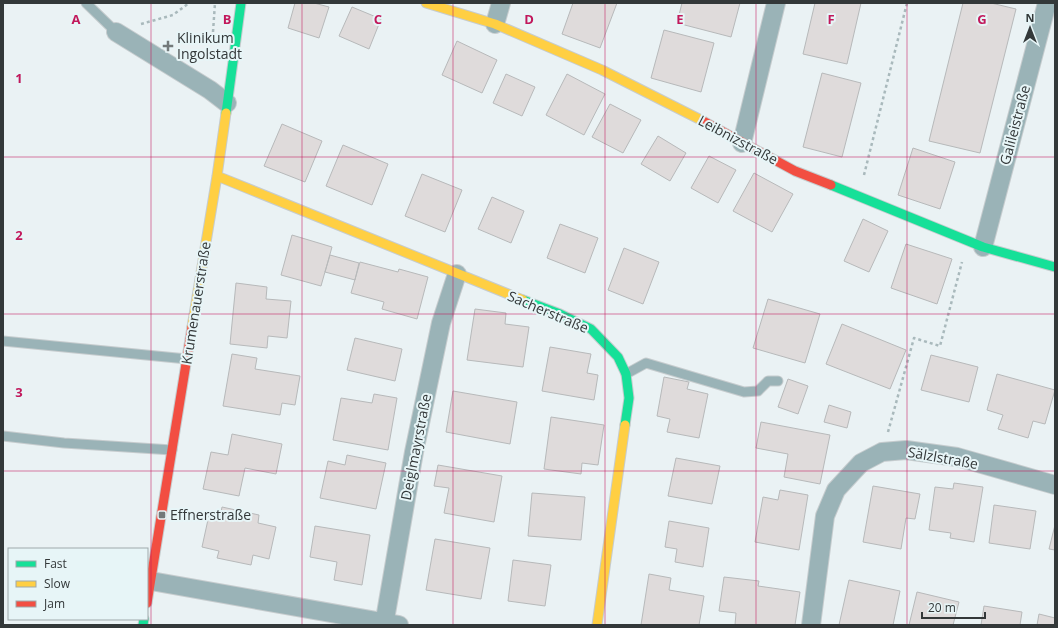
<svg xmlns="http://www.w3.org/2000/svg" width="1058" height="628" font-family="'Open Sans',sans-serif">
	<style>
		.building { fill: #dfdbdb; stroke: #b7b9ba }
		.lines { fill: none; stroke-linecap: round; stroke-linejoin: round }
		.lane-casing { stroke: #c6ccce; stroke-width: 11 }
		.street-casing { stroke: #c6ccce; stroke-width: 20 }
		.fast-casing { stroke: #c6ccce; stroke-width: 11 }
		.slow-casing { stroke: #c6ccce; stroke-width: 11 }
		.jam-casing { stroke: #c6ccce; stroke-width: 11 }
		.path { stroke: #a9b9bc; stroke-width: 2.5; stroke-dasharray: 3 3; stroke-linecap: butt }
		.lane { stroke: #9ab3b7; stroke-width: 9 }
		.street { stroke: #9ab3b7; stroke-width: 18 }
		.fast { stroke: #16e098; stroke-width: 9 }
		.slow { stroke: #ffcf43; stroke-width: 9 }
		.jam { stroke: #f24e42; stroke-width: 9 }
		.grid { fill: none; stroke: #c2185b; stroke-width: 1; stroke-opacity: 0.55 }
		.poi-dot { fill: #73797a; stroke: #e7f5f7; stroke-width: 1.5 }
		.labels { text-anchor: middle; stroke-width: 4; stroke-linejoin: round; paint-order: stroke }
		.poi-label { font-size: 14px; fill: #333839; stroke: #e7f5f7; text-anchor: start }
		.street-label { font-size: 14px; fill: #333839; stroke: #e7f5f7 }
		.grid-label { font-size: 13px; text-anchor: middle; font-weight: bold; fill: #c2185b; stroke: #e7f5f7; stroke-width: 4; stroke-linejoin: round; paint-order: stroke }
	</style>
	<rect width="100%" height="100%" fill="#eaf2f4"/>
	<path class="building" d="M295 3H314L329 7 319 38 288 28Z
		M573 3H617L600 48 562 34Z
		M682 3H740L731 37 677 23Z
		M815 3H861L847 64 803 54Z
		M963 3H991L1016 9 980 153 929 141Z
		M352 7 381 19 369 49 339 36Z
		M664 30 714 43 701 92 651 78Z
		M457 41 497 60 482 93 442 75Z
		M822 73 861 83 842 157 803 147Z
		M506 74 535 87 522 116 493 103Z
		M567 74 605 94 584 135 546 115Z
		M610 104 641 120 623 153 592 137Z
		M282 124 322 141 305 182 264 166Z
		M658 136 686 153 670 181 641 164Z
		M343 145 388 164 372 205 326 186Z
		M913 148 955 162 940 209 898 195Z
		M709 156 736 170 718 203 691 188Z
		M754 173 793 194 772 232 733 211Z
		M422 174 462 190 445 232 405 216Z
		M492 197 524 211 511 243 478 229Z
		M863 219 888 231 869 272 844 261Z
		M560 224 598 238 585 273 547 258Z
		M292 235 332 247 321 286 281 275Z
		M906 244 952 259 937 304 891 288Z
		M624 248 659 262 643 304 608 290Z
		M330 255 359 263 355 280 325 272Z
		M360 262 398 272 399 269 428 277 417 319 382 309 384 302 351 293Z
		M236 283 267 287 266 299 291 301 287 338 268 336 267 348 230 344Z
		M768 299 820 314 805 363 753 348Z
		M475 309 506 313 505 324 529 327 523 367 467 360Z
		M842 324 906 350 890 389 826 364Z
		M355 338 402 349 395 381 347 370Z
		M550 347 591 354 587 373 598 375 594 400 542 391Z
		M232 354 257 358 255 369 300 376 295 405 282 403 280 415 223 406Z
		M931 355 978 367 969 402 921 390Z
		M997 374 1055 390 1045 424 1033 421 1028 438 998 429 1003 415 987 410Z
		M664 377 689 382 687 389 708 394 699 438 667 432 670 419 657 416Z
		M788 379 808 386 798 414 778 407Z
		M453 391 517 402 510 444 446 432Z
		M374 394 397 398 388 450 333 440 341 398 372 403Z
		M829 405 851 412 847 428 824 422Z
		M551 417 604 425 598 465 582 463 581 474 544 469Z
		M761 422 830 435 820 484 784 477 788 454 756 448Z
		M232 434 282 444 276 474 245 468 239 496 203 489 211 452 228 455Z
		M347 455 386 463 376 509 320 498 328 461 345 465Z
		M676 458 720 466 712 504 668 496Z
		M438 465 502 476 494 522 444 513 449 488 434 486Z
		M954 483 983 487 974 542 950 538 951 533 929 530 935 487 953 489Z
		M873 486 920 494 915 519 906 518 901 549 863 542Z
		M780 490 808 495 799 550 755 542 763 497 778 500Z
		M532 493 585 497 581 540 528 536Z
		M994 505 1036 511 1030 549 989 543Z
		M222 507 259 515 258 523 276 527 269 559 253 555 251 565 217 558 219 551 202 547 209 515 220 517Z
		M669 521 709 528 703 567 675 562 677 549 665 547Z
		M1055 525V550L1049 549Z
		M315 526 370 535 362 585 334 580 337 562 310 557Z
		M435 539 490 548 481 599 426 590Z
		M513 560 551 565 545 606 508 601Z
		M649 574 671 578 669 590 704 596 699 625H641Z
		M724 577 759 581 758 586 800 592 795 625H735L736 613 719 611Z
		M849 580 900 591 893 625H839Z
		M917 592 959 602 953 625H909Z
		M984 606 1022 612 1020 625H981Z
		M1039 614 1055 618V625H1037Z"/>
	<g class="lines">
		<g class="lane-casing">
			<path id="lane" d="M86 3 116 32
				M3 341 187 359
				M626 374 646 363 744 392 758 391 768 381H778
				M3 436 64 443 172 450"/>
		</g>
		<g class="street-casing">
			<path id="street" d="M495 24 501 3
				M116 32 210 90 227 103
				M742 143 776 3
				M983 247 1047 3
				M151 581 399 625
				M384 625 414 452 441 323 457 274
				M811 625 825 516 836 490 861 463 882 452 906 450 957 457 1055 485"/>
		</g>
		<g class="fast-casing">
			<path id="fast" d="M226 113 241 3
				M831 185 983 247 1055 267
				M523 300 560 314 591 329 618 357 626 374 629 398 625 425
				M143 625 144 619"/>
		</g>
		<g class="slow-casing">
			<path id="slow" d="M426 3 495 24 602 70 703 121
				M217 176 523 300
				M192 327 217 176 226 113
				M597 625 625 425"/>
		</g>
		<g class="jam-casing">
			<path id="jam" d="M703 121 795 171 831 185
				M147 603 192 327"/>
		</g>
		<path class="path" d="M141 24 173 15 189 3
			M213 32 215 3
			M864 175 907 3
			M888 432 914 338 940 346 962 262"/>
		<use href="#lane" class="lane"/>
		<use href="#street" class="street"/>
		<use href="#fast" class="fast"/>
		<use href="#slow" class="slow"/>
		<use href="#jam" class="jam"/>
	</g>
	<path class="grid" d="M151 3V625M302 3V625M453 3V625M605 3V625M756 3V625M907 3V625M3 157H1055M3 314H1055M3 471H1055"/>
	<g class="poi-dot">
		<path d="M166 40h4v4h4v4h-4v4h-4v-4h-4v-4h4z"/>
		<rect x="158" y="511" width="8" height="8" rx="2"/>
	</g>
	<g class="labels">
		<g class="poi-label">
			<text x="177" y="43">Klinikum<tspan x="177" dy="16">Ingolstadt</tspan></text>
			<text x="170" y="520">Effnerstraße</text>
		</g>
		<g class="street-label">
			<text transform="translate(1015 125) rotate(-75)" y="5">Galileistraße</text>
			<text transform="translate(738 140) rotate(28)" y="5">Leibnizstraße</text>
			<text transform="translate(196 303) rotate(-81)" y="5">Krumenauerstraße</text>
			<text transform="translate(548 312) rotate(23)" y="5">Sacherstraße</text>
			<text transform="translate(416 447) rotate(-79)" y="5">Deiglmayrstraße</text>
			<text transform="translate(943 458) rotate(10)" y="5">Sälzlstraße</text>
		</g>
	</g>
	<g class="grid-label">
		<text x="76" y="24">A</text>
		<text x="227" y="24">B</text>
		<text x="378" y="24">C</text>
		<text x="529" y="24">D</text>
		<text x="680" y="24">E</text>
		<text x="831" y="24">F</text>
		<text x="982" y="24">G</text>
		<text x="19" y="83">1</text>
		<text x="19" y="240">2</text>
		<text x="19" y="397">3</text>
	</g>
	<rect width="1058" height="628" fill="none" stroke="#333839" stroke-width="8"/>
	<rect x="8" y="548" width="140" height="72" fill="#e7f5f7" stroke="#9fa9ab"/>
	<rect x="16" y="561" width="20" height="6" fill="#16e098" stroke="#9fa9ab"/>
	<text x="44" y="568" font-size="12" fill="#333839">Fast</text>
	<rect x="16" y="581" width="20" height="6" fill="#ffcf43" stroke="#9fa9ab"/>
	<text x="44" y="588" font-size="12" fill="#333839">Slow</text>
	<rect x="16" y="601" width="20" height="6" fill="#f24e42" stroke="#9fa9ab"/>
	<text x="44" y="608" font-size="12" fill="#333839">Jam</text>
	<g transform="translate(1030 28)" stroke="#e7f5f7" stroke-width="3" paint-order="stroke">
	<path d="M0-3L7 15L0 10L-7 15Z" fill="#333839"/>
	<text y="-6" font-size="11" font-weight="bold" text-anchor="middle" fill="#333839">N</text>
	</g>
	<path d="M922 612v6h63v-6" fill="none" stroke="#333839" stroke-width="2"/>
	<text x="928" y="612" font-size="12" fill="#333839" stroke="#e7f5f7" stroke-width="3" paint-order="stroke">20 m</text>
</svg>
